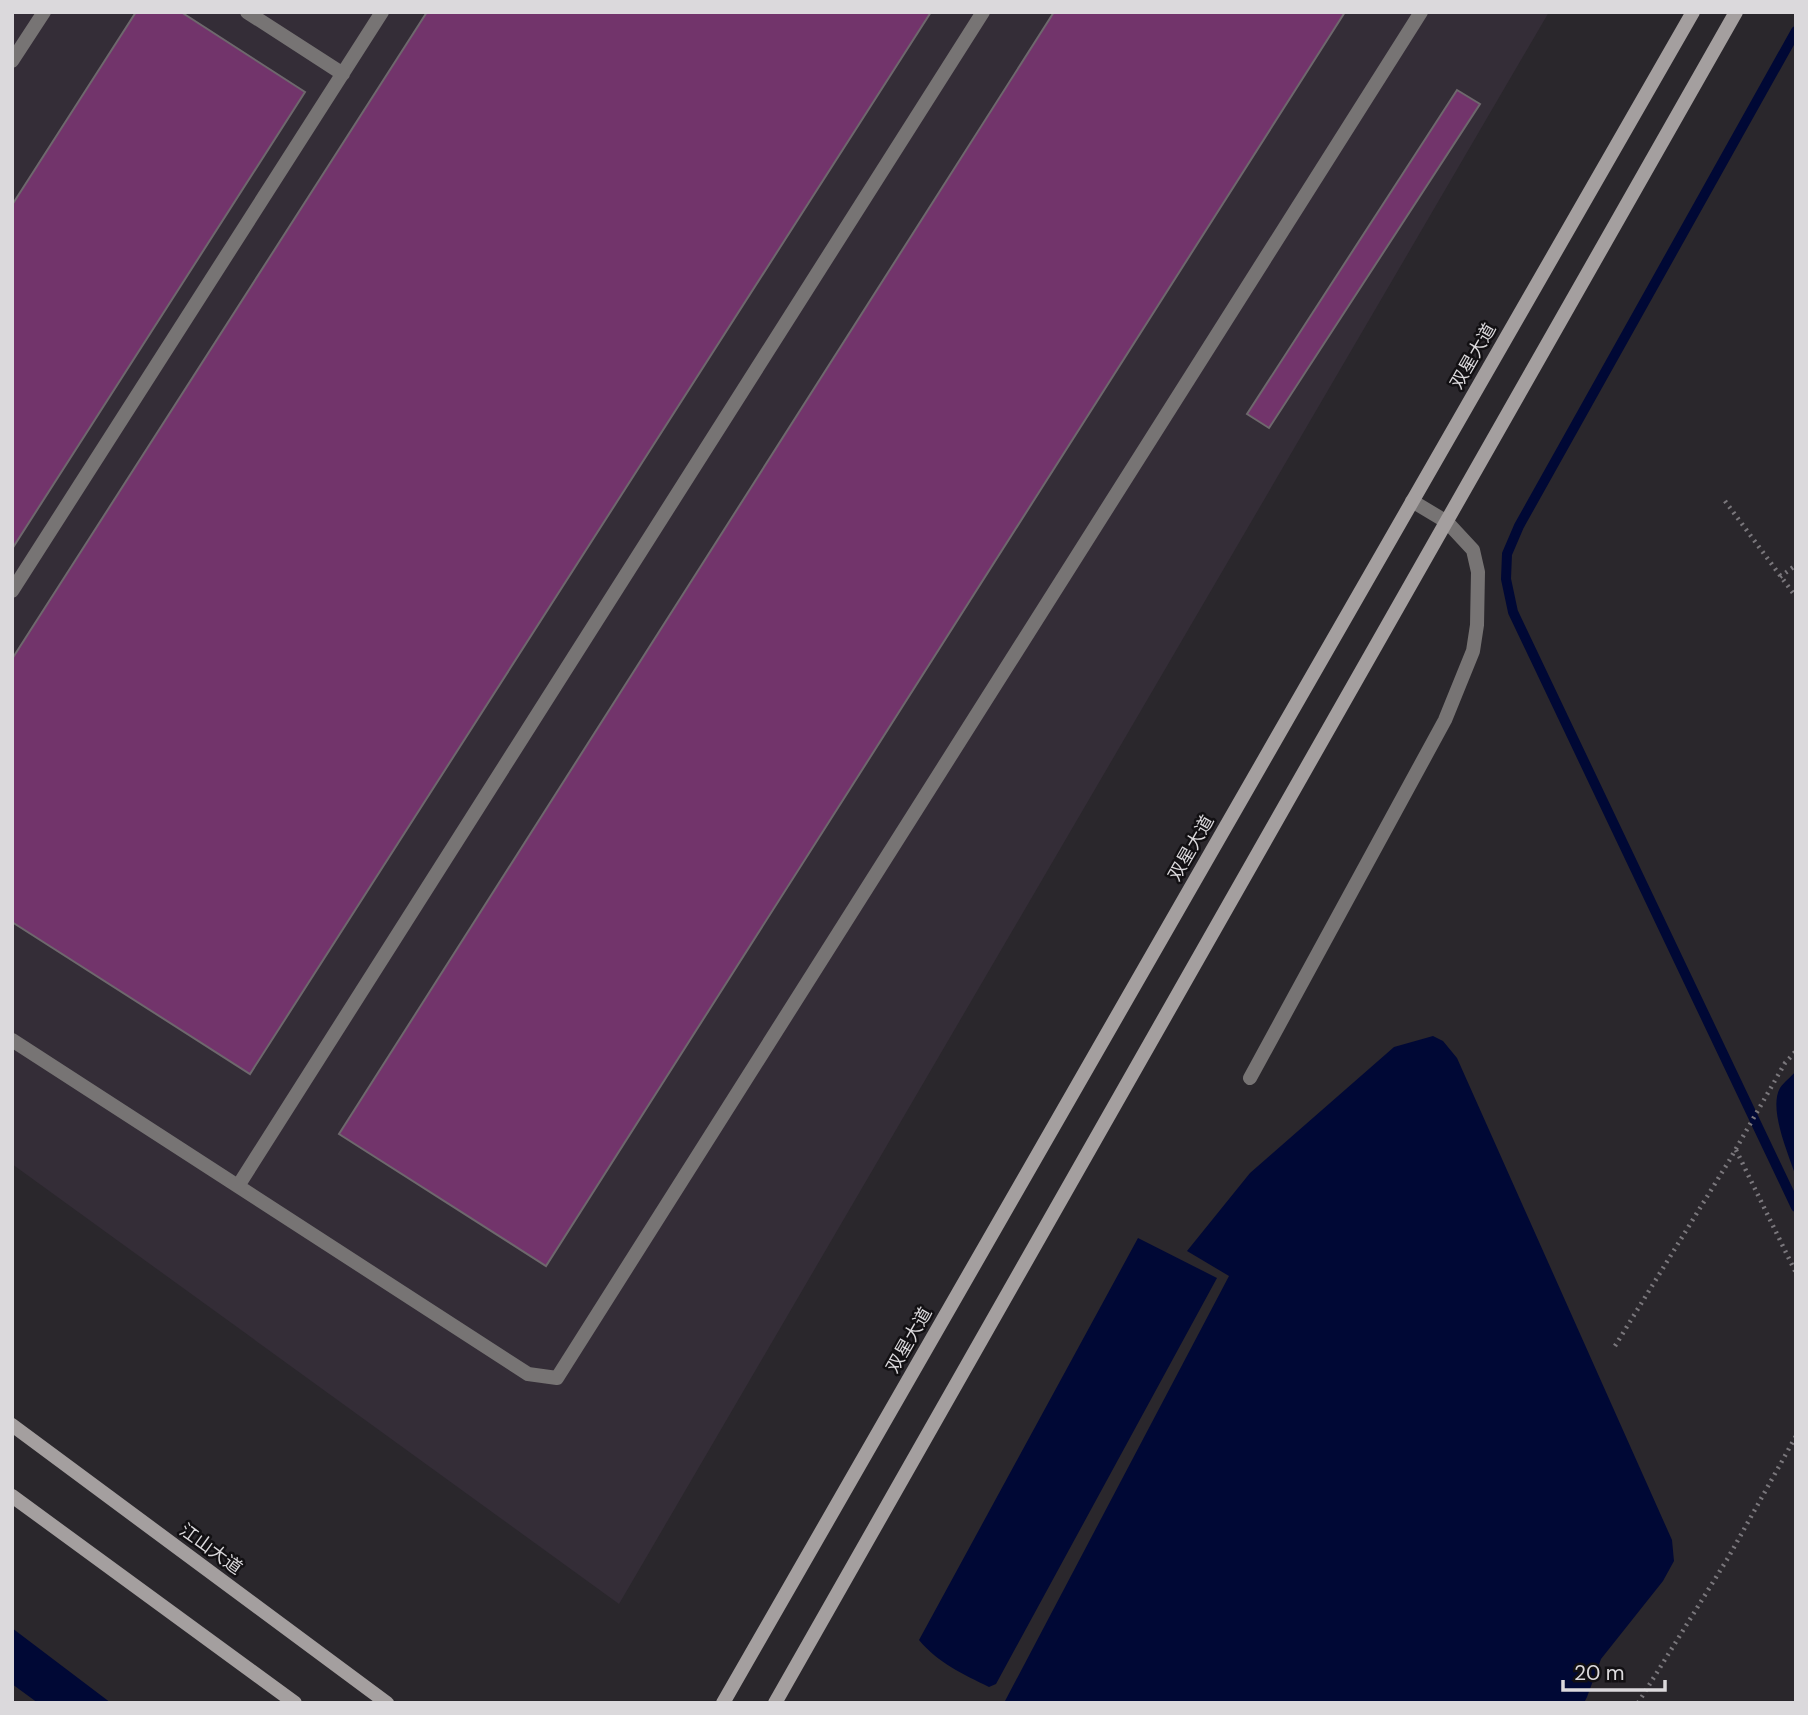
<svg xmlns="http://www.w3.org/2000/svg" width="1808" height="1715" font-family="'DM Sans','Noto Sans SC',sans-serif">
	<style>
		.built { fill: #342d37 }
		.water { fill: #000835 }
		.lines { fill: none; stroke-linecap: round; stroke-linejoin: round }
		.stream { stroke: #000835; stroke-width: 10 }
		.building { fill: #72346b; stroke: #6e686d; stroke-width: 2 }
		.path { stroke: #7a777c; stroke-width: 4.5; stroke-dasharray: 2 5; stroke-linecap: butt }
		.lane { stroke: #777474; stroke-width: 14 }
		.secondary { stroke: #a49f9f; stroke-width: 14 }
		.labels { text-anchor: middle; stroke-width: 5; stroke-linejoin: round; paint-order: stroke }
		.street-label { font-size: 18px; fill: #dbd9dc; stroke: #121013 }
	</style>
	<rect width="100%" height="100%" fill="#2a272c"/>
	<path class="built" d="M12 12H1549L619 1604 12 1164Z"/>
	<path class="water" d="M1433 1036 1443 1041 1457 1058 1672 1540 1674 1561 1663 1581 1601 1659 1587 1697 1584 1703H1006L1005 1701 1229 1276 1187 1251 1250 1173 1394 1047Z
		M1796 1071V1177C1789 1155 1768 1109 1780 1088 1784 1082 1791 1077 1796 1071Z
		M1138 1238 1217 1278 996 1684 989 1687C963 1674 938 1663 919 1640Z
		M12 1628 111 1703H38L12 1684Z"/>
	<g class="lines">
		<path class="stream" d="M1796 31 1519 526 1507 554 1506 579 1513 612 1796 1207"/>
	</g>
	<path class="building" d="M136 12H181L305 92 12 549V205Z
		M427 12H931L250 1074 12 922V659Z
		M1054 12H1345L546 1266 339 1134Z
		M1457 90 1480 104 1269 428 1247 414Z"/>
	<g class="lines">
		<path class="path" d="M1725 501 1796 597
			M1780 577 1796 565
			M1736 1150 1796 1273
			M1615 1346 1729 1161 1785 1063 1796 1051
			M1638 1703 1728 1558 1796 1436"/>
		<path class="lane" d="M247 12 343 74
			M12 61 44 12
			M12 591 382 12
			M12 1040 528 1374 557 1378 1421 12
			M1250 1078 1445 720 1473 651 1477 625 1478 572 1473 550 1447 522 1412 501
			M238 1186 983 12"/>
		<path class="secondary" d="M12 1425 387 1703
			M12 1496 295 1703
			M723 1703 1693 12
			M775 1703 1736 12"/>
	</g>
	<g class="labels">
		<g class="street-label">
			<text transform="translate(1473 356) rotate(-60)" y="6">双星大道</text>
			<text transform="translate(1191 848) rotate(-60)" y="6">双星大道</text>
			<text transform="translate(909 1340) rotate(-60)" y="6">双星大道</text>
			<text transform="translate(211 1549) rotate(36)" y="6">江山大道</text>
		</g>
	</g>
	<rect width="1808" height="1715" fill="none" stroke="#dbd9dc" stroke-width="28"/>
	<path d="M1563 1680v10h102v-10" fill="none" stroke="#dbd9dc" stroke-width="3.5"/>
	<text x="1574" y="1680" font-size="21" fill="#dbd9dc" stroke="#121013" stroke-width="5" paint-order="stroke">20 m</text>
</svg>
